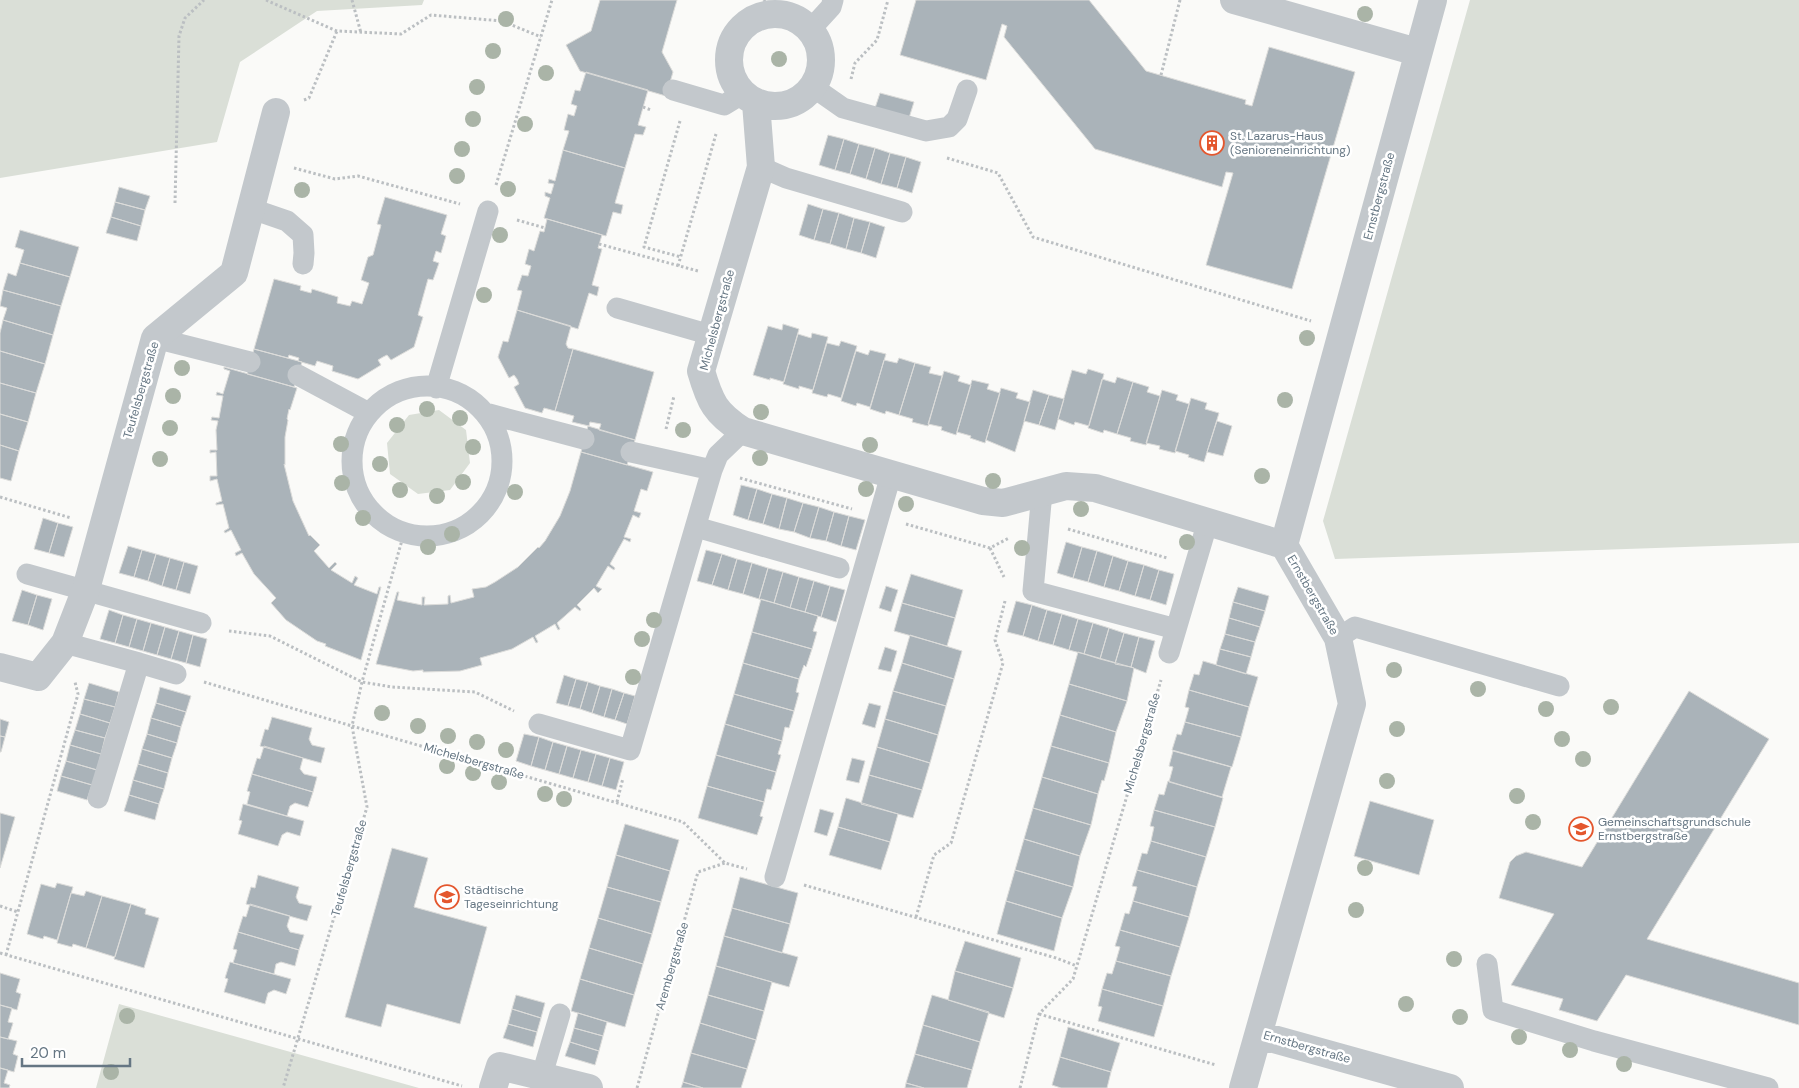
<svg xmlns="http://www.w3.org/2000/svg" width="1799" height="1088" font-family="'DM Sans',sans-serif">
	<style>
		.green { fill: #dadfd7 }
		.building { fill: #aab3b9; stroke: #dcdcda }
		.lines { fill: none; stroke-linecap: round; stroke-linejoin: round }
		.path { stroke: #bbbfc2; stroke-width: 3; stroke-dasharray: 2.5 2.5; stroke-linecap: butt }
		.service { stroke: #c3c8cc; stroke-width: 21 }
		.minor { stroke: #c3c8cc; stroke-width: 28 }
		.tree { fill: #aab4a7 }
		.labels { text-anchor: middle; stroke-width: 5; stroke-linejoin: round; paint-order: stroke }
		.poi-label { font-size: 12px; fill: #657683; stroke: #fff; text-anchor: start }
		.street-label { font-size: 12px; fill: #657683; stroke: #fff }
	</style>
	<rect width="100%" height="100%" fill="#fafaf8"/>
	<path class="green" d="M0 0H424L422 5 317 11 240 62 217 142 0 178Z
		M1470 0H1799V543L1335 559 1323 521Z
		M439 410 466 430 470 463 450 490 418 494 390 474 387 443 409 415Z
		M119 1004 419 1088H96Z"/>
	<path class="building" d="M600 0H677L662 52 673 72 666 96 580 71 566 45 591 31Z
		M916 0H1089L1146 71 1246 100 1245 104 1252 106 1269 47 1355 72 1292 289 1206 265 1233 173 1226 172 1222 187 1095 149 1004 37 1007 26 1002 24 986 80 900 55Z
		M586 72 648 90 638 125 646 127 643 135 635 134 625 168 563 150 569 131 564 130 568 114 574 116 577 106 571 104 575 90 580 91Z
		M880 93 914 102 909 118 875 108Z
		M828 135 844 139 835 170 819 165Z
		M844 139 859 144 850 174 835 170Z
		M859 144 875 148 866 179 850 174Z
		M875 148 890 153 881 184 866 179Z
		M563 150 625 168 615 203 623 205 621 214 613 212 606 236 544 218 550 198 545 196V192L551 194 554 184 548 183 549 179 555 181Z
		M890 153 906 157 897 188 881 184Z
		M906 157 921 162 912 193 897 188Z
		M119 187 150 196 145 210 115 202Z
		M385 197 447 215 441 234 446 236 441 253 436 251 433 261 439 263 433 280 428 279 418 315 423 317 414 347 391 360 387 355 383 357 378 360 381 365 358 379 332 371 333 366 317 361 315 366 298 361 299 358 289 355 288 358 254 349 274 279 301 286 300 290 311 293 312 289 338 297 337 303 350 306 352 301 362 304 369 283 361 280 368 257 373 255 381 225 377 224Z
		M115 202 145 210 141 226 111 217Z
		M808 204 823 209 814 240 799 235Z
		M823 209 839 213 830 244 814 240Z
		M839 213 854 218 846 249 830 244Z
		M111 217 141 226 137 241 106 233Z
		M854 218 870 222 861 253 846 249Z
		M547 219 602 235 598 248 602 249 592 285 599 287 597 296 589 293 578 329 517 310 522 291 517 290 522 275 528 276 531 266 525 264 529 249 534 251 540 231 544 232Z
		M870 222 885 227 876 258 861 253Z
		M20 230 79 247 70 277 20 263 24 250 15 247Z
		M20 263 70 277 61 306 3 290 8 273 16 276Z
		M3 290 61 306 53 335 3 320 7 308 0 306Z
		M517 310 571 326 566 344 568 348 573 349 555 411 544 408 542 413 525 408 514 387 519 384 517 379 514 375 509 378 498 357 503 341 508 342Z
		M3 320 53 335 45 364 0 351V333Z
		M783 324 799 329 784 382 770 378V380L753 375 768 326 782 330Z
		M812 333 828 337 813 390 799 386V389L783 384 798 334 811 338Z
		M841 341 857 346 841 398 828 394 827 397 812 393 827 343 839 346Z
		M254 349 302 362 294 387 247 374Z
		M573 349 654 372 635 440 599 430 601 424 590 422 589 426 572 422 574 416 555 411Z
		M870 350 886 354 870 407 857 403 856 406 841 401 856 351 868 355Z
		M0 351 45 364 36 393 0 383Z
		M899 358 915 363 899 415 886 411 885 414 870 409 884 360 897 363Z
		M915 363 931 367 929 373 942 376 928 426 912 422 913 419 899 415Z
		M224 367 297 388 290 410 289 409 287 419 288 420 285 437V465L284 464 293 501 309 536 310 535 320 545 314 551 329 568 335 562 337 564 331 570 352 583 355 576 358 578 354 585 377 594 379 587H381L361 660 325 646 326 644 317 641 286 620 271 603 276 598 254 574 242 553 236 556 235 553 241 550 231 530 225 533 224 531 229 528 223 504 216 505V503L222 501 217 479 210 481V476H217L216 452 210 453V450H217L216 430 218 421 211 420 212 417 219 418 223 396 216 395 217 392 223 394 230 371 224 369Z
		M1088 369 1104 374 1089 426 1075 422 1074 425 1058 419 1072 370 1086 374Z
		M944 371 960 376 958 381 971 385 956 435 941 430 942 427 928 424Z
		M1117 377 1133 382 1117 434 1104 430 1103 433 1088 428 1102 379 1115 383Z
		M972 380 989 384 987 389 1000 393 985 443 970 438 971 436 957 432Z
		M1133 382 1149 387 1147 392 1160 396 1146 445 1130 441 1131 438 1117 434Z
		M0 383 36 393 28 422 0 414Z
		M1001 388 1018 393 1016 398 1030 402 1015 452 986 440Z
		M1033 390 1049 395 1039 425 1024 421Z
		M1162 390 1178 395 1176 400 1189 404 1175 453 1159 449 1160 446 1146 443Z
		M1049 395 1064 399 1055 430 1039 425Z
		M1191 398 1207 403 1205 409 1219 413 1204 462 1188 457 1189 455 1175 451Z
		M0 414 28 422 19 451 0 445Z
		M1217 421 1232 426 1223 456 1207 452Z
		M588 426 635 440 627 465 581 452Z
		M0 445 19 451 11 481 0 478Z
		M581 452 653 472 647 491 641 489 634 511 641 513 639 518 633 515 624 537 631 539 630 542 624 539 610 564 615 568 614 570 608 566 596 586 602 589 598 593 594 588 577 605 581 609 580 611 575 607 557 623 560 629 558 630 555 624 535 636 538 642 536 643 533 637 512 649 480 658 482 665 460 671 423 672V670L413 671 376 664 397 592H399L397 600 422 605V597H425L424 605 448 604V596L450 595 451 603 474 597 472 589 486 587 495 582 518 567 538 547 539 548 545 541 560 516 570 491Z
		M741 485 757 489 748 520 733 515Z
		M757 489 772 494 763 524 748 520Z
		M772 494 787 498 779 529 763 524Z
		M787 498 803 503 794 532 779 529Z
		M803 503 819 507 810 538 794 532Z
		M819 507 834 512 826 541 810 538Z
		M834 512 849 516 841 546 826 541Z
		M849 516 865 520 856 550 841 546Z
		M43 518 58 523 49 553 34 549Z
		M58 523 73 527 64 557 49 553Z
		M1066 542 1082 547 1073 578 1057 573Z
		M128 546 142 550 134 577 119 573Z
		M1082 547 1097 551 1088 582 1073 578Z
		M142 550 156 554 148 581 134 577Z
		M706 550 722 554 712 585 697 581Z
		M1097 551 1113 556 1104 587 1088 582Z
		M156 554 170 558 162 586 148 581Z
		M722 554 737 559 728 590 712 585Z
		M1113 556 1128 561 1119 591 1104 587Z
		M170 558 184 562 176 590 162 586Z
		M737 559 752 563 743 594 728 590Z
		M1128 561 1144 565 1135 596 1119 591Z
		M184 562 198 566 190 594 176 590Z
		M752 563 768 568 759 599 743 594Z
		M1144 565 1159 570 1150 600 1135 596Z
		M768 568 783 572 774 603 759 599Z
		M1159 570 1174 574 1166 605 1150 600Z
		M783 572 799 577 790 608 774 603Z
		M911 574 963 590 955 618 902 603Z
		M799 577 814 581 805 612 790 608Z
		M814 581 830 586 821 617 805 612Z
		M830 586 845 590 836 622 821 617Z
		M886 586 898 590 891 612 879 608Z
		M1238 587 1269 596 1265 611 1233 602Z
		M22 590 37 595 28 625 12 621Z
		M37 595 52 599 43 630 28 625Z
		M761 599 818 616 813 631 817 632 812 649 752 632Z
		M1016 601 1032 605 1023 636 1007 632Z
		M1233 602 1265 611 1260 627 1229 618Z
		M902 603 955 618 947 646 894 631Z
		M1032 605 1047 610 1038 641 1023 636Z
		M109 610 123 615 115 643 100 639Z
		M1047 610 1062 614 1053 645 1038 641Z
		M1062 614 1078 619 1069 650 1053 645Z
		M123 615 137 619 129 647 115 643Z
		M1229 618 1260 627 1255 642 1225 634Z
		M137 619 151 623 143 651 129 647Z
		M1078 619 1093 623 1084 654 1069 650Z
		M151 623 165 627 157 655 143 651Z
		M1093 623 1109 628 1100 659 1084 654Z
		M165 627 179 631 171 659 157 655Z
		M1109 628 1124 633 1115 663 1100 659Z
		M179 631 193 635 186 663 171 659Z
		M752 632 812 649 806 667 804 665 799 679 743 663Z
		M1124 633 1139 637 1131 667 1115 664Z
		M1225 634 1255 642 1251 657 1220 649Z
		M193 635 207 639 200 667 186 663Z
		M910 635 962 651 954 679 902 663Z
		M1139 637 1155 641 1146 673 1131 667Z
		M885 647 897 651 891 672 878 669Z
		M1220 649 1251 657 1246 674 1216 665Z
		M1078 652 1134 668 1127 701 1069 684Z
		M1203 661 1258 677 1249 707 1189 690 1194 674 1199 675Z
		M743 663 799 679 796 692 799 693 794 711 734 694Z
		M902 663 954 679 946 706 893 691Z
		M564 675 576 679 568 706 556 703Z
		M576 679 588 682 580 709 568 706Z
		M588 682 600 686 592 713 580 709Z
		M89 683 119 692 115 707 84 699Z
		M1069 684 1127 701 1116 732 1060 715Z
		M600 686 612 689 604 717 592 713Z
		M160 687 191 696 186 712 156 703Z
		M612 689 624 693 615 720 604 717Z
		M1189 690 1249 707 1241 737 1185 722 1189 708 1185 707Z
		M893 691 946 706 938 735 885 719Z
		M1689 691 1769 739 1647 939 1799 983V1025L1626 975 1597 1021 1559 1010 1563 999 1511 985 1554 914 1499 898 1510 862 1516 856 1526 852 1582 867Z
		M624 693 635 696 627 724 615 720Z
		M734 694 794 711 789 728 785 727 782 741 725 724Z
		M84 699 115 707 110 723 80 714Z
		M156 703 186 712 181 727 151 718Z
		M869 703 881 706 875 728 862 724Z
		M80 714 110 723 105 738 75 730Z
		M1060 715 1116 732 1109 763 1051 746Z
		M272 717 312 728 309 739 312 745 325 748 321 763 260 746 265 729 268 730Z
		M151 718 181 727 177 743 147 734Z
		M0 719 9 722 5 737 0 736Z
		M885 719 938 735 930 763 877 747Z
		M1185 722 1241 737 1232 767 1172 750 1177 734 1181 735Z
		M725 724 782 741 778 754 781 755 776 772 716 755Z
		M75 730 105 738 101 754 70 745Z
		M147 734 177 743 172 758 142 749Z
		M524 734 539 737 531 766 516 761Z
		M0 736 5 737 1 752H0Z
		M539 737 553 742 545 770 531 766Z
		M553 742 567 746 559 774 545 770Z
		M70 745 101 754 97 770 66 761Z
		M264 746 303 758 300 769 304 774 317 777 313 792 252 774 257 758 260 759Z
		M567 746 581 750 573 778 559 774Z
		M1051 746 1109 763 1104 781 1102 780 1098 794 1042 777Z
		M877 747 930 763 922 790 869 775Z
		M142 749 172 758 168 773 138 764Z
		M581 750 596 754 588 782 573 778Z
		M1173 751 1231 767 1222 797 1169 782 1173 767 1169 766Z
		M596 754 610 758 602 786 588 782Z
		M716 755 776 772 771 790 767 789 764 802 707 786Z
		M610 758 624 762 616 790 602 786Z
		M852 758 865 761 859 783 846 780Z
		M66 761 97 770 92 785 61 776Z
		M138 764 168 773 164 789 133 780Z
		M252 774 313 792 308 807 295 803 290 806 287 816 247 804 250 792 247 791Z
		M869 775 922 790 913 818 861 804Z
		M61 776 92 785 87 800 57 791Z
		M1042 777 1098 794 1091 825 1033 808Z
		M133 780 164 789 159 804 129 795Z
		M1168 781 1223 798 1215 827 1154 810 1159 794 1164 795Z
		M707 786 764 802 760 816 763 817 757 835 698 818Z
		M129 795 159 804 155 820 124 811Z
		M846 798 898 814 890 842 838 827Z
		M1370 801 1434 820 1419 875 1354 856Z
		M243 804 304 821 300 836 287 832 282 835 278 846 238 834 242 821 239 820Z
		M1033 808 1091 825 1080 856 1024 839Z
		M820 809 834 813 827 836 814 832Z
		M1154 810 1215 827 1206 857 1151 841 1154 827 1150 826Z
		M0 813 15 817 0 868Z
		M625 824 679 840 670 871 616 855Z
		M838 827 890 842 881 870 829 855Z
		M1024 839 1080 856 1073 887 1015 870Z
		M1151 841 1206 857 1197 887 1137 870 1142 853 1147 854Z
		M392 848 428 858 414 907 487 927 460 1024 387 1004 381 1027 345 1017Z
		M616 855 670 871 661 902 607 887Z
		M1015 870 1073 887 1062 918 1006 901Z
		M1137 870 1197 887 1189 917 1133 901 1137 887 1132 886Z
		M258 875 299 887 296 897 299 903 312 906 307 921 246 904 251 887 255 888Z
		M740 877 798 893 790 924 732 908Z
		M57 883 73 887 57 940 44 936 43 939 27 934 41 884 55 888Z
		M607 887 661 902 652 934 598 918Z
		M86 891 102 896 86 948 73 944 72 947 57 943 71 893 84 896Z
		M102 896 131 904 115 957 86 948Z
		M1006 901 1062 918 1054 951 997 934Z
		M1133 901 1189 917 1180 947 1120 930 1125 913 1129 914Z
		M131 904 146 909 145 914 159 918 144 968 114 959Z
		M250 904 290 916 287 926 290 932 304 935 299 950 238 932 243 916 246 917Z
		M732 908 790 924 782 953 724 936Z
		M598 918 652 934 643 964 589 948Z
		M1120 930 1180 947 1171 976 1116 961 1120 947 1115 946Z
		M238 932 299 950 295 966 281 962 276 964 274 974 233 963 237 950 233 949Z
		M724 936 798 957 789 987 716 966Z
		M965 941 1021 958 1013 988 955 971Z
		M589 948 643 964 634 995 580 979Z
		M1116 961 1171 976 1163 1006 1102 989 1107 973 1112 974Z
		M230 962 291 979 286 994 274 990 268 993 265 1004 224 992 228 979 225 978Z
		M716 966 772 982 764 1011 708 995Z
		M955 971 1013 988 1004 1018 948 1000Z
		M0 973 20 979 16 992 21 994 17 1010 0 1005Z
		M580 979 634 995 625 1027 571 1011Z
		M1102 989 1163 1006 1154 1037 1098 1021 1102 1007 1098 1006Z
		M516 995 545 1003 541 1018 512 1009Z
		M708 995 764 1011 756 1040 700 1023Z
		M932 995 989 1012 980 1042 923 1025Z
		M0 1005 12 1008 8 1022 13 1023 8 1039 0 1037Z
		M512 1009 541 1018 537 1032 508 1024Z
		M578 1013 607 1022 603 1036 574 1028Z
		M700 1023 756 1040 747 1069 691 1053Z
		M508 1024 537 1032 533 1047 503 1038Z
		M923 1025 980 1042 972 1070 915 1054Z
		M1068 1027 1120 1043 1111 1072 1060 1057Z
		M574 1028 603 1036 599 1051 570 1042Z
		M0 1037 17 1041 13 1054 18 1056 14 1072 0 1068Z
		M570 1042 599 1051 595 1065 565 1056Z
		M691 1053 747 1069 741 1088H703L683 1082Z
		M915 1054 972 1070 967 1088H924L906 1083Z
		M1060 1057 1111 1072 1107 1088H1061L1052 1085Z
		M0 1068 8 1070 4 1083 10 1085 9 1088H0Z
		M683 1082 703 1088H681Z
		M906 1083 924 1088H905Z"/>
	<g class="lines">
		<path class="path" d="M266 0 337 31 401 34 431 15 502 21 541 37
			M352 0 361 33
			M764 0 771 15
			M1161 75 1180 0
			M851 79 855 63 877 40 888 0
			M304 100 309 98 337 31
			M643 107 651 110
			M680 121 644 247 681 257
			M947 158 998 173 1033 237 1311 321
			M294 168 335 179 358 176 460 204
			M496 185 552 0
			M175 203 179 36 185 18 204 0
			M517 220 545 228
			M599 244 698 271
			M678 266 716 134
			M666 429 674 396
			M740 478 852 509
			M0 497 71 518
			M906 524 990 548 1009 538
			M1068 529 1167 558
			M404 533 362 682 352 726 683 822 725 863 747 869
			M990 548 1004 577
			M229 631 270 636 362 682 392 687 475 692 514 711
			M204 682 352 726 367 807 283 1088
			M617 802 623 778
			M804 885 1056 958 1077 966
			M0 906 18 912
			M916 917 934 855 951 843 1003 663 995 640 1005 601
			M0 953 462 1086
			M6 955 78 694 75 682
			M1039 1014 1216 1065
			M637 1088 698 872 725 863
			M1020 1088 1039 1014 1073 979 1161 680"/>
		<path class="service" d="M810 30 831 7 833 0
			M813 87 843 108 926 131 949 127 957 119 967 90
			M673 90 724 105 742 94
			M761 167 786 178 902 212
			M252 209 287 221 303 235 304 253 303 264
			M617 308 711 335
			M155 338 250 362
			M298 375 367 412
			M352 461a75 75 0 1 1 150 0a75 75 0 1 1-150 0Z
			M436 388 488 211
			M489 414 584 439
			M631 452 712 470
			M1042 492 1033 591 1176 629
			M696 527 839 568
			M27 574 201 623
			M1338 638 1355 627 1559 686
			M65 643 139 663 98 798
			M1169 653 1208 521
			M139 663 176 674
			M539 724 630 750 712 470 718 455 743 431
			M775 877 891 475
			M1487 964 1493 1010 1594 1041 1768 1088
			M542 1075 560 1014"/>
		<path class="minor" d="M1234 0 1417 52
			M729 60a46 46 0 1 1 92 0a46 46 0 1 1-92 0Z
			M756 103 761 167 701 371C710 402 715 413 743 431L983 501 1003 503 1066 486 1095 488 1284 545
			M0 667 38 677 65 643 86 589 155 338 234 273 276 112
			M1259 1035 1450 1088
			M493 1088 500 1066 589 1088
			M1243 1088 1352 704 1338 638 1284 545 1433 0"/>
	</g>
	<g class="tree">
		<circle cx="1365" cy="14" r="8"/>
		<circle cx="506" cy="19" r="8"/>
		<circle cx="493" cy="51" r="8"/>
		<circle cx="779" cy="59" r="8"/>
		<circle cx="546" cy="73" r="8"/>
		<circle cx="477" cy="87" r="8"/>
		<circle cx="473" cy="119" r="8"/>
		<circle cx="525" cy="124" r="8"/>
		<circle cx="462" cy="149" r="8"/>
		<circle cx="457" cy="176" r="8"/>
		<circle cx="508" cy="189" r="8"/>
		<circle cx="302" cy="190" r="8"/>
		<circle cx="500" cy="235" r="8"/>
		<circle cx="484" cy="295" r="8"/>
		<circle cx="1307" cy="338" r="8"/>
		<circle cx="182" cy="368" r="8"/>
		<circle cx="173" cy="396" r="8"/>
		<circle cx="1285" cy="400" r="8"/>
		<circle cx="427" cy="409" r="8"/>
		<circle cx="761" cy="412" r="8"/>
		<circle cx="460" cy="418" r="8"/>
		<circle cx="397" cy="425" r="8"/>
		<circle cx="170" cy="428" r="8"/>
		<circle cx="683" cy="430" r="8"/>
		<circle cx="341" cy="444" r="8"/>
		<circle cx="870" cy="445" r="8"/>
		<circle cx="473" cy="447" r="8"/>
		<circle cx="760" cy="458" r="8"/>
		<circle cx="160" cy="459" r="8"/>
		<circle cx="380" cy="464" r="8"/>
		<circle cx="1262" cy="476" r="8"/>
		<circle cx="993" cy="481" r="8"/>
		<circle cx="463" cy="482" r="8"/>
		<circle cx="342" cy="483" r="8"/>
		<circle cx="866" cy="489" r="8"/>
		<circle cx="400" cy="490" r="8"/>
		<circle cx="515" cy="492" r="8"/>
		<circle cx="437" cy="496" r="8"/>
		<circle cx="906" cy="504" r="8"/>
		<circle cx="1081" cy="509" r="8"/>
		<circle cx="363" cy="518" r="8"/>
		<circle cx="452" cy="534" r="8"/>
		<circle cx="1187" cy="542" r="8"/>
		<circle cx="428" cy="547" r="8"/>
		<circle cx="1022" cy="548" r="8"/>
		<circle cx="654" cy="620" r="8"/>
		<circle cx="642" cy="639" r="8"/>
		<circle cx="1394" cy="670" r="8"/>
		<circle cx="633" cy="677" r="8"/>
		<circle cx="1478" cy="689" r="8"/>
		<circle cx="1611" cy="707" r="8"/>
		<circle cx="1546" cy="709" r="8"/>
		<circle cx="382" cy="713" r="8"/>
		<circle cx="418" cy="726" r="8"/>
		<circle cx="1397" cy="729" r="8"/>
		<circle cx="448" cy="736" r="8"/>
		<circle cx="1562" cy="739" r="8"/>
		<circle cx="477" cy="742" r="8"/>
		<circle cx="506" cy="750" r="8"/>
		<circle cx="1583" cy="759" r="8"/>
		<circle cx="447" cy="766" r="8"/>
		<circle cx="473" cy="773" r="8"/>
		<circle cx="1387" cy="781" r="8"/>
		<circle cx="499" cy="782" r="8"/>
		<circle cx="545" cy="794" r="8"/>
		<circle cx="1517" cy="796" r="8"/>
		<circle cx="564" cy="799" r="8"/>
		<circle cx="1533" cy="822" r="8"/>
		<circle cx="1365" cy="868" r="8"/>
		<circle cx="1356" cy="910" r="8"/>
		<circle cx="1454" cy="959" r="8"/>
		<circle cx="1406" cy="1004" r="8"/>
		<circle cx="127" cy="1016" r="8"/>
		<circle cx="1460" cy="1017" r="8"/>
		<circle cx="1519" cy="1037" r="8"/>
		<circle cx="1570" cy="1050" r="8"/>
		<circle cx="1624" cy="1064" r="8"/>
		<circle cx="111" cy="1072" r="8"/>
	</g>
	<defs>
		<g id="building-ring" transform="scale(1.25)"><circle r="9.5" fill="#fff" stroke="#e4572e" stroke-width="1.5"/><path d="M-4-6H4V6H1V3H-1V6H-4ZM-2.5-4.3h1.7v1.8h-1.7ZM.8-4.3h1.7v1.8H.8ZM-2.5-1h1.7V.8h-1.7ZM.8-1h1.7V.8H.8Z" fill="#e4572e"/></g>
		<g id="school-ring" transform="scale(1.25)"><circle r="9.5" fill="#fff" stroke="#e4572e" stroke-width="1.5"/><path d="M0-5L7-2L0 1L-7-2ZM-4 1L0 2.5L4 1V4Q0 6-4 4Z" fill="#e4572e"/></g>
	</defs>
	<g fill-rule="evenodd">
		<use href="#building-ring" x="1212" y="143"/>
		<use href="#school-ring" x="1581" y="829"/>
		<use href="#school-ring" x="447" y="897"/>
	</g>
	<g class="labels">
		<g class="poi-label">
			<text x="1230" y="140">St. Lazarus-Haus<tspan x="1230" dy="14">(Senioreneinrichtung)</tspan></text>
			<text x="1598" y="826">Gemeinschaftsgrundschule<tspan x="1598" dy="14">Ernstbergstraße</tspan></text>
			<text x="464" y="894">Städtische<tspan x="464" dy="14">Tageseinrichtung</tspan></text>
		</g>
		<g class="street-label">
			<text transform="translate(1379 196) rotate(-75)" y="4">Ernstbergstraße</text>
			<text transform="translate(717 320) rotate(-75)" y="4">Michelsbergstraße</text>
			<text transform="translate(141 390) rotate(-74)" y="4">Teufelsbergstraße</text>
			<text transform="translate(1313 595) rotate(60)" y="4">Ernstbergstraße</text>
			<text transform="translate(1142 743) rotate(-74)" y="4">Michelsbergstraße</text>
			<text transform="translate(474 761) rotate(16)" y="4">Michelsbergstraße</text>
			<text transform="translate(349 868) rotate(-74)" y="4">Teufelsbergstraße</text>
			<text transform="translate(672 966) rotate(-74)" y="4">Arembergstraße</text>
			<text transform="translate(1307 1047) rotate(16)" y="4">Ernstbergstraße</text>
		</g>
	</g>
	<path d="M22 1058v8h108v-8" fill="none" stroke="#657683" stroke-width="2.5"/>
	<text x="30" y="1058" font-size="15" fill="#657683" stroke="#ffffff" stroke-width="4" paint-order="stroke">20 m</text>
</svg>
